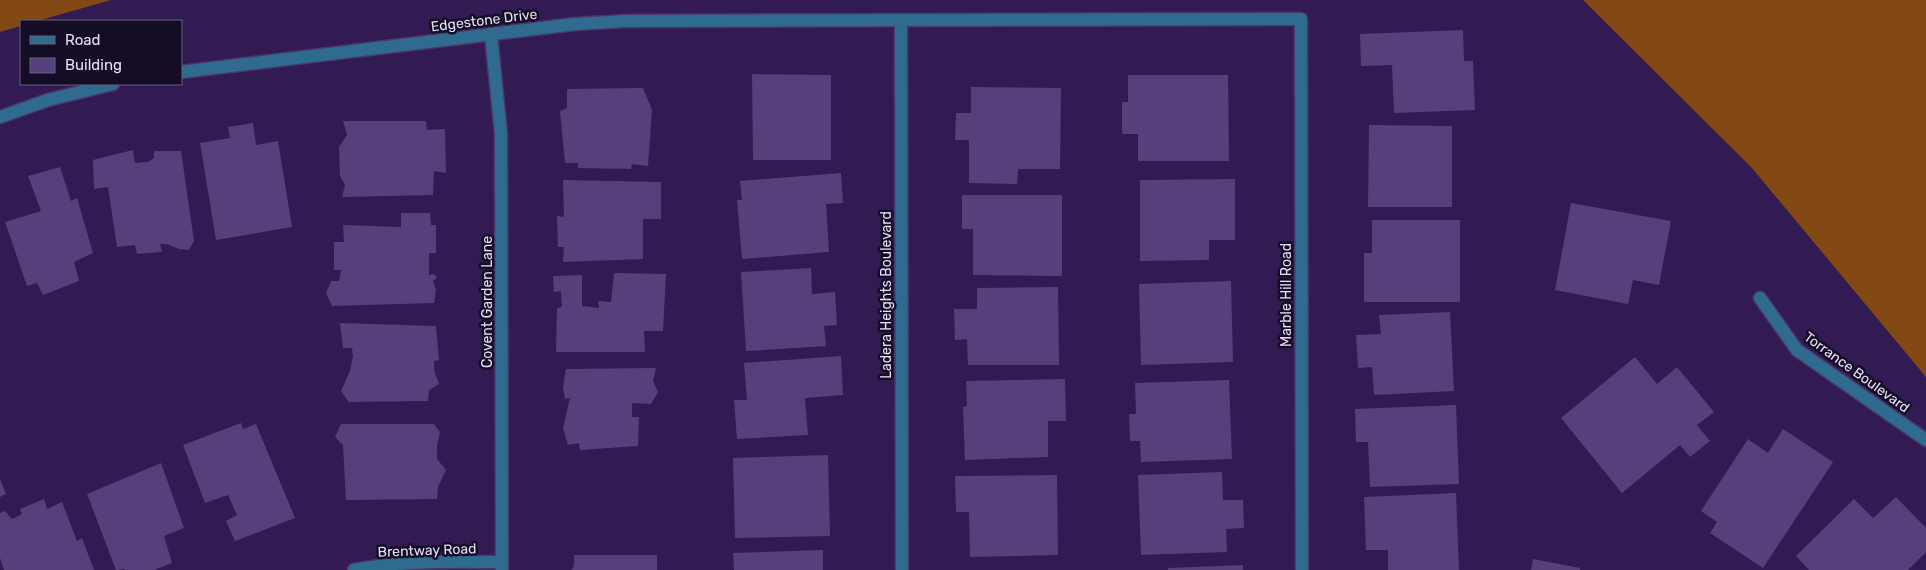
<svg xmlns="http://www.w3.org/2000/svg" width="1926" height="570" font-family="Rubik,sans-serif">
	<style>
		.forest { fill: #834914 }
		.building { fill: #55407b }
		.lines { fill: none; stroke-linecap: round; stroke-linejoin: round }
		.street-casing { stroke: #4a366a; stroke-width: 15 }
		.street { stroke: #2f6b8f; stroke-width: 12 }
		.labels { text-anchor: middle; stroke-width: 5; stroke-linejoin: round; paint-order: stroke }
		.street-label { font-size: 14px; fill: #e7dffb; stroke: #150d25 }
	</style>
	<rect width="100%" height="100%" fill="#311b52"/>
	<path class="forest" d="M0 0H111L37 21H21V26L0 32Z
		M1583 0H1926V377L1752 168Z"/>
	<path class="building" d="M1463 30 1464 61H1473L1475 110 1394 113 1392 65 1361 66 1360 34Z
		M752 74 831 75V160H753Z
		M1128 75H1228L1229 161H1138V134H1122V102H1128Z
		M971 87 1061 88 1060 169H1018L1017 184 969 183V140H955L956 113H971Z
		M643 88 652 110 648 166 632 164 631 169 578 168V163H565L560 111 567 108V89Z
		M343 121H426L427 130 445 129 446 173 434 171 433 195 342 197 345 185 340 176 339 147 347 135Z
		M253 123 256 145 278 141 292 227 216 240 200 143 230 138 228 127Z
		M1369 125 1452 126V207H1368Z
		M133 150 135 163 148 162 154 158V151H181L194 241 189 250 179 249 167 244H160L162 252 137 254 135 245 117 247 108 187 94 189 93 160Z
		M60 167 71 201 77 198 93 253 74 262 79 281 43 295 37 283 27 286 5 222 41 211 28 176Z
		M841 173 843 203 826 204 829 252 742 259 737 200H742L740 181Z
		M1235 179V240H1209V260L1140 261V180Z
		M563 180 661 182V219H643V259L563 262 564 247H558L557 216 564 217Z
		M962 195H1062V276L973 275V229H962Z
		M1571 203 1671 221 1659 285 1633 280 1628 304 1555 290Z
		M401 213H430L431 225H436V253H429V275L434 274 437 278 433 281 436 290 434 303 332 306 326 293 331 281H339L341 270H334V242H344L343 225 401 227Z
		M1372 220H1460V302H1364V253H1372Z
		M811 268 812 294 835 292 837 325 824 326 826 346 746 351 741 272Z
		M614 273 666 274 663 331H644L645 352H556L557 308 562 307 561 291 554 292 553 276 582 275V306L599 308 598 301 611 302Z
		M1231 281 1233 362 1141 365 1139 284Z
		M1058 287 1059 365H968L967 339 955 340 954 309H977V288Z
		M1450 312 1454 391 1374 395 1372 367 1358 368 1356 335 1381 334 1379 315Z
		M340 323 436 326 439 360 434 361V370L439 384 429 390 428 401 349 402 341 391 350 371 353 356 352 348H343Z
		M841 356 843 395 805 398 808 435 737 439 734 400H747L744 363Z
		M1635 357 1657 384 1677 367 1714 412 1697 425 1710 441 1690 457 1680 445 1622 493 1561 418Z
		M656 368 653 381 658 392 651 404 632 403V417H639L638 446 580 450 579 443 568 445 563 428 570 398 565 399 563 388 566 369Z
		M1065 379 1066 421H1048V457L965 460 963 407 967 406 966 381Z
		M1229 380 1232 459 1141 462 1140 441H1130L1129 414H1136L1135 383Z
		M1456 405 1459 484 1370 487 1368 442H1356L1355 409Z
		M241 423 243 429 256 424 295 518 235 541 226 521 237 515 228 495 205 503 183 445Z
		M341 424H434L440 432 437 446V459L446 470 438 487 437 499 346 500 343 445 335 437Z
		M1783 429 1833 462 1763 568 1710 533 1717 522 1701 511 1748 439 1768 453Z
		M828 455 830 536 735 538 733 458Z
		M161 463 184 528 164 536 172 563 154 570H125L124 569 116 570 87 494Z
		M1222 472 1223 500H1243L1244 528 1226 529 1227 552 1141 555 1138 475Z
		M1057 475 1058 555 970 557 969 512H956L955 476Z
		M0 479 6 494 0 497Z
		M1456 493 1459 570H1388V550H1366L1364 497Z
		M1896 497 1926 528V552L1908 570H1809L1796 556 1854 499 1873 518Z
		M44 499 47 509 62 502 77 541 82 538 94 570H4L0 558V513L5 511 12 519 22 514 20 509Z
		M823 550V570H734L733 553Z
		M574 555H657V570H572L574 565Z
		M1533 559 1580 568V570H1531Z
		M1243 565V570H1168V568Z"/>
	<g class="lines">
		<g class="street-casing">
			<path id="street" d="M901 20 902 570
				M491 35 501 134 502 570
				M181 72 575 24 626 21 1301 19 1302 570
				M0 117 48 100 113 84
				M1760 298 1797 350 1926 440
				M354 570C403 560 453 562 502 562"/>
		</g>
		<use href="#street" class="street"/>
	</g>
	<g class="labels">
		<g class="street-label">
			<text transform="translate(484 20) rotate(-7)" y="5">Edgestone Drive</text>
			<text transform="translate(886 295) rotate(-90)" y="5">Ladera Heights Boulevard</text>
			<text transform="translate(1286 295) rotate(-90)" y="5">Marble Hill Road</text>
			<text transform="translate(487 302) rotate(-90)" y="5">Covent Garden Lane</text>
			<text transform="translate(1857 372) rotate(36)" y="5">Torrance Boulevard</text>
			<text transform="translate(427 550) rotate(-2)" y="5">Brentway Road</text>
		</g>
	</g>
	<rect x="20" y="20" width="162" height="65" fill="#150d25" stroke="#69617b"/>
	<rect x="30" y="36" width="25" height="8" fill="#2f6b8f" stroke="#69617b"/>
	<text x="65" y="45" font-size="15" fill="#e7dffb">Road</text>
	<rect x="30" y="58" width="25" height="15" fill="#55407b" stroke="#69617b"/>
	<text x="65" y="70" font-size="15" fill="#e7dffb">Building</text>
</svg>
